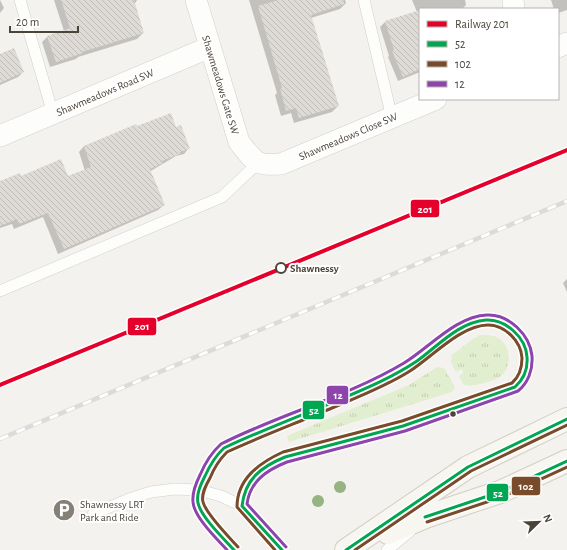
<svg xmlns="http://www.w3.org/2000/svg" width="567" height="550" font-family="'Alegreya Sans',sans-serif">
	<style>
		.grass { fill: url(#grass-tufts) }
		.shadow { fill: #0003 }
		.building { fill: url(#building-back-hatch) }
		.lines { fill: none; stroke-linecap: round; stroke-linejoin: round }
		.lane-casing { stroke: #d2d0cb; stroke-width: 12 }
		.street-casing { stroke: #d2d0cb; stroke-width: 22 }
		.secondary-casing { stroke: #d3cfc5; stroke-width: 24 }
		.lane { stroke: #fdfdfc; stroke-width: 11 }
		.street { stroke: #fdfdfc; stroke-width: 21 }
		.secondary { stroke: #f7f6f1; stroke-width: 22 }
		.rail-casing { stroke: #dbdbda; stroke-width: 4.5 }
		.rail { stroke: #fff; stroke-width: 3; stroke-dasharray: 9; stroke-linecap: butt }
		.bus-1-casing { stroke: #fff; stroke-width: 6 }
		.bus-2-casing { stroke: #fff; stroke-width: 6 }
		.bus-3-casing { stroke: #fff; stroke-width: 6 }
		.bus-1 { stroke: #00a651; stroke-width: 3 }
		.bus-2 { stroke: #7a4b2a; stroke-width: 3 }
		.bus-3 { stroke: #8e44ad; stroke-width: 3 }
		.rail-1-casing { stroke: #fff; stroke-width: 7 }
		.rail-1 { stroke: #e4002b; stroke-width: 4 }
		.tree { fill: #96b382 }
		.stop-dot { fill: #fff; stroke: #4b4439; stroke-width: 2 }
		.bus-dot { fill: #4b4439; stroke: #fff; stroke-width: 1.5 }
		.labels { text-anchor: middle; stroke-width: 4; stroke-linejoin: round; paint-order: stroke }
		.street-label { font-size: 11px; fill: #4b4439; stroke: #fff }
		.stop-label { font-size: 11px; font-weight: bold; fill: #4b4439; stroke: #fff; text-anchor: start }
		.poi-label { font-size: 11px; fill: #4b4439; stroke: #fff; text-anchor: start }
		.line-badge { stroke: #fff; stroke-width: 1.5 }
		.badge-label { font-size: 11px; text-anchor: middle; font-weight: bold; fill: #fff }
	</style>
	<defs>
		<pattern id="grass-tufts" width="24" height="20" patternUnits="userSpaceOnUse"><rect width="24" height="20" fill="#e1eecf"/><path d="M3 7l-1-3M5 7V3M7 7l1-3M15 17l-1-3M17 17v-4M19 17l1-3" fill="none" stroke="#c3cdb2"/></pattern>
		<pattern id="building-back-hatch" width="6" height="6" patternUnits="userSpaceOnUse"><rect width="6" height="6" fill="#dedbd6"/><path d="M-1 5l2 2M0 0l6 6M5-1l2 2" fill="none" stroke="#c0bdb8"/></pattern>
	</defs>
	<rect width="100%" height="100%" fill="#f4f2ee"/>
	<path class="grass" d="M480 335C488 335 497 335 503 342 511 351 511 368 501 376 496 380 489 381 484 383 476 385 471 387 463 384L459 376 463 373 462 369 456 372 451 362 452 355 473 339Z
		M437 367 444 368 455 387 452 392 289 442 287 436 409 385Z"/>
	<path class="shadow" d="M0 0 4 8 0 13Z
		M54 0H137L134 5 143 33 137 39 78 57 76 59 50 67 42 42 48 36 64 31Z
		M249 0H345L346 3 340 9 311 18 338 106 332 112 294 123 291 113 281 116 275 95 277 93Z
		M412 0H465L466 5 463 8 464 9H420V72L398 81 388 57 389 56 380 27 386 21 417 12Z
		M551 0H567V10L558 13V9H554Z
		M0 55 23 72 18 77 0 85Z
		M136 127 175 128 189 148 184 154 176 156 149 172 164 205 158 210 58 254 43 217 14 229 12 224 0 228V182L21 177H68L85 171 79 152 84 146Z
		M567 279V292L563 283Z"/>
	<path class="building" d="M61 0H134L144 33 82 52 83 53 56 62 47 36 70 28Z
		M278 0H344V4L311 15 339 106 299 118 296 108 286 111 280 88H282L258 6Z
		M420 10V69L403 77 392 51 394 50 385 21Z
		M14 48 24 72 0 83V54Z
		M171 113 176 127 181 125 190 149 180 152V154L162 161 163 163 150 169 165 205 64 249 48 213 19 224 17 219 0 226V181L20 173 21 176 61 159 68 176 91 167 84 146 136 124 137 126Z"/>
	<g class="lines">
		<g class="lane-casing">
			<path id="lane" d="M20 0 53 114
				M364 0 392 118
				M0 291 222 197 258 163
				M93 514 129 499 151 492 175 489 199 490 221 496 242 506 282 550
				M234 550C225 540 201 515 198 503 197 493 201 484 205 476 209 465 216 455 224 448 260 431 297 417 333 402 359 391 384 381 407 367 432 353 457 322 487 320 507 320 527 339 527 358 527 371 524 380 515 387L403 426 285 457C263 466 242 480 242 506
				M387 550 410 531"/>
		</g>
		<g class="street-casing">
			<path id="street" d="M196 0 239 142C255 162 255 166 281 164L436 99
				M513 0 514 9
				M558 47 567 43
				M0 136 210 47"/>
		</g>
		<g class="secondary-casing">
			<path id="secondary" d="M388 533 428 516 500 492 567 461
				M346 550 468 467 567 419"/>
		</g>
		<use href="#lane" class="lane"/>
		<use href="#street" class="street"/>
		<use href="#secondary" class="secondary"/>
		<g class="rail-casing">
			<path id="rail" d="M0 439 567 201"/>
		</g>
		<use href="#rail" class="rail"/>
		<g class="bus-1-casing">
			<path id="bus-1" d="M425 517 500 492 567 461
				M234 550C224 539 201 517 198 503 196 494 201 484 205 476 210 465 215 456 224 448 262 430 302 415 341 399 367 388 393 377 417 361 438 346 459 322 486 320 506 319 526 338 527 357 528 369 524 379 515 387L403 426 285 457C261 467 245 479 242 506L282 550
				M346 550 468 467 567 419"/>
		</g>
		<g class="bus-2-casing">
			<path id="bus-2" d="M427 522 502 497 567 467
				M238 547C229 537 206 514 203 502 201 494 206 485 210 478 214 468 219 460 227 452 264 435 302 421 339 405 363 395 388 385 410 371 432 357 461 325 488 325 505 325 521 341 522 358 522 368 520 376 512 383L402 421 283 452C259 463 237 479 237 507L275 550
				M355 550 471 471 567 425"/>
		</g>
		<g class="bus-3-casing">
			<path id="bus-3" d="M227 550C217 539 194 517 193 502 192 492 196 483 200 475 205 463 211 453 221 444 280 414 347 397 404 363 429 348 456 316 487 315 509 314 530 335 532 356 533 370 528 383 518 391L405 431 287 462C267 470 250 481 247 504L286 547"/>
		</g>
		<use href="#bus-1" class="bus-1"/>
		<use href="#bus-2" class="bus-2"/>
		<use href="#bus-3" class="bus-3"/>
		<g class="rail-1-casing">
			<path id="rail-1" d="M0 385 567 150"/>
		</g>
		<use href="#rail-1" class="rail-1"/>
	</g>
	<g class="tree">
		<circle cx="340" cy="487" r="6"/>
		<circle cx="318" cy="501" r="6"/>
	</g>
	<defs>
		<g id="parking-disc" transform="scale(1.15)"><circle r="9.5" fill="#868178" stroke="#fff"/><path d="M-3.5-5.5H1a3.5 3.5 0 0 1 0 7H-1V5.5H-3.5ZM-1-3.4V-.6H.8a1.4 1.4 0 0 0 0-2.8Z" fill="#fff"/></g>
	</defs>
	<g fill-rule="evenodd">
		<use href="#parking-disc" x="64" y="510"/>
	</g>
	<circle class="stop-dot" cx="281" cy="268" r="5"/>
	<circle class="bus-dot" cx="453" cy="414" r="3.5"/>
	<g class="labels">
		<g class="street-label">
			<text transform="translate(221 85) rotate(73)" y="4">Shawmeadows Gate SW</text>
			<text transform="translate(105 92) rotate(-23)" y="4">Shawmeadows Road SW</text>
			<text transform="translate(348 136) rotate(-23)" y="4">Shawmeadows Close SW</text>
		</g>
		<g class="stop-label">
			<text x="290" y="272">Shawnessy</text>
		</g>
		<g class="poi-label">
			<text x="80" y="508">Shawnessy LRT<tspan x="80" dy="13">Park and Ride</tspan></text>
		</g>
	</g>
	<g class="line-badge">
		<rect x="410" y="199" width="30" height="19" rx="4" fill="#e4002b"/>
		<rect x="127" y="317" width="30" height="19" rx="4" fill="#e4002b"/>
		<rect x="326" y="385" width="23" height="20" rx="4" fill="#8e44ad"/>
		<rect x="302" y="400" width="23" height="20" rx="4" fill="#00a651"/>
		<rect x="511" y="476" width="30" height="20" rx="4" fill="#7a4b2a"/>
		<rect x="486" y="483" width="23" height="19" rx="4" fill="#00a651"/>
	</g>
	<g class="badge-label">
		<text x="425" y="213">201</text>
		<text x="142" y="330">201</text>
		<text x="338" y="399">12</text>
		<text x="314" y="414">52</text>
		<text x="526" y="490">102</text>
		<text x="498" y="497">52</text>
	</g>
	<rect x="419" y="8" width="140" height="92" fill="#ffffff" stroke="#b7b4b0"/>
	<rect x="427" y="21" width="20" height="6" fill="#e4002b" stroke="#b7b4b0"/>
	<text x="455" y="28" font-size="12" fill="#4b4439">Railway 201</text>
	<rect x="427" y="41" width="20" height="6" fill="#00a651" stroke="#b7b4b0"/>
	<text x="455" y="48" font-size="12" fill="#4b4439">52</text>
	<rect x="427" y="61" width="20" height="6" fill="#7a4b2a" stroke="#b7b4b0"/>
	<text x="455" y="68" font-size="12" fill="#4b4439">102</text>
	<rect x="427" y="81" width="20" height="6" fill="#8e44ad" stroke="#b7b4b0"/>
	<text x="455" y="88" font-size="12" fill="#4b4439">12</text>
	<g transform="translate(539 522) rotate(67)" stroke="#ffffff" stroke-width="3" paint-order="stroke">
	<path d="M0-3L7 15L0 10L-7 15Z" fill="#4b4439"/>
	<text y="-6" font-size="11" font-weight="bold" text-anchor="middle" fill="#4b4439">N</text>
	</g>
	<path d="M10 26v6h68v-6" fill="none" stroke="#4b4439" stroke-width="2"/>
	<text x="16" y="26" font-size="12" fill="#4b4439" stroke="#ffffff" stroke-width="3" paint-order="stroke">20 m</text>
</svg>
